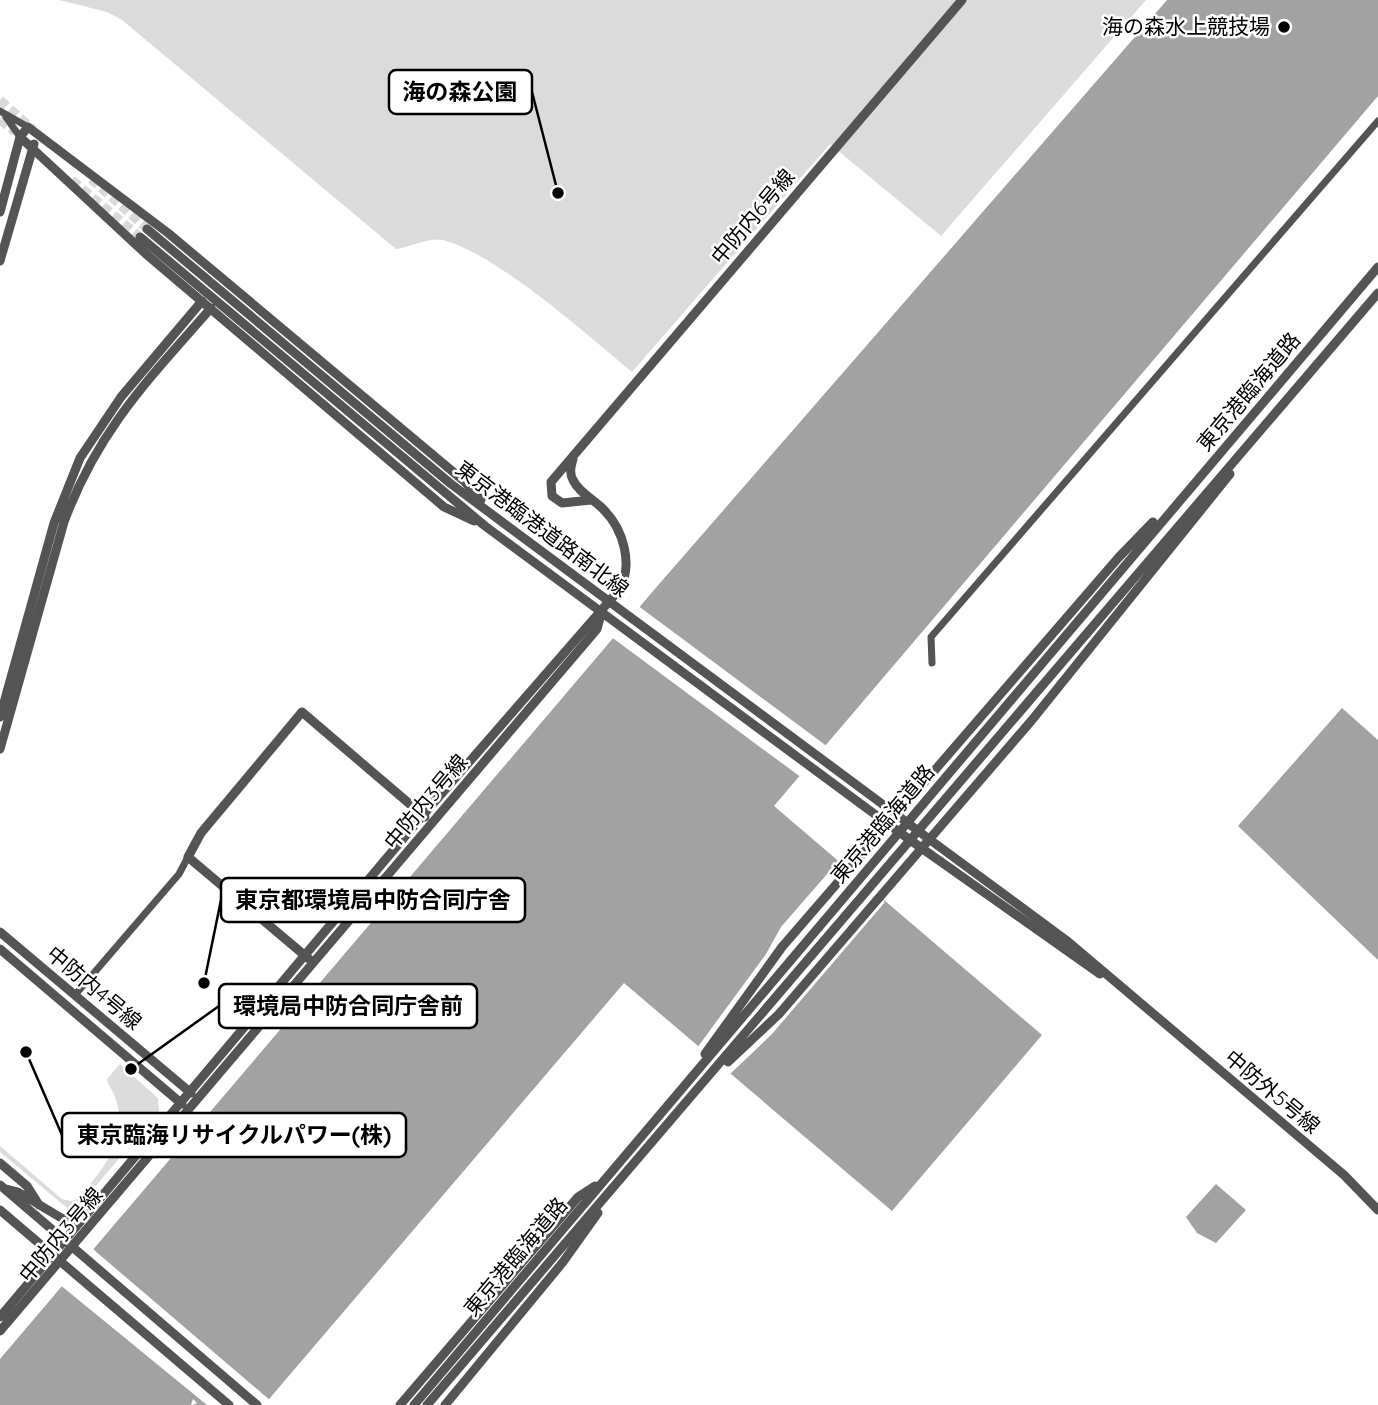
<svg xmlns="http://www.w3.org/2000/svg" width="1378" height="1405" font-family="Quicksand,'Noto Sans JP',sans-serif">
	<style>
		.green { fill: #dbdbdb }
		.water { fill: #a2a2a2 }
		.pier { fill: #fff }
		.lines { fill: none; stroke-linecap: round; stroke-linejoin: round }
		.tertiary-tunnel { stroke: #d9d9d9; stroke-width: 9; stroke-dasharray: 9 4.5; stroke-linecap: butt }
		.minor { stroke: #545454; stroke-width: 7 }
		.tertiary { stroke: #545454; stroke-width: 9 }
		.tertiary-bridge { stroke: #545454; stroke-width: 9 }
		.poi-dot { fill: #000; stroke: #fff; stroke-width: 2.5 }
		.labels { text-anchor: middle; stroke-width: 5; stroke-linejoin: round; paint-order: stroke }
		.poi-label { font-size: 21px; fill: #000; stroke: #fff; text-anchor: end }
		.street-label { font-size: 21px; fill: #000; stroke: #fff }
		.leader { fill: none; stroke: #000; stroke-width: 2.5 }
		.callout-dot { fill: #000; stroke: #fff; stroke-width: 2.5 }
		.callout { fill: #fff; stroke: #000; stroke-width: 2.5 }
		.callout-label { font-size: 23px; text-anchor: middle; font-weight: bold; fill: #000 }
	</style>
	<rect width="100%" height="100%" fill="#fff"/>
	<path class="green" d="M59 0H1146L941 236 830 144 632 372C587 335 497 254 443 240 430 237 410 247 396 249L122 20 107 12Z
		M120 1064 158 1098 159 1111 79 1206 67 1208 0 1152V1146L62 1199 71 1201 78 1199C104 1168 131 1137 114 1094 112 1089 108 1085 107 1079Z"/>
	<path class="water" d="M1167 0H1378V96L774 806 1042 1035 892 1211 624 983 264 1405H193L197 1403 193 1399 191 1405H0V1359L654 590Z
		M1342 708 1378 740V960L1238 826Z
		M1216 1184 1246 1210 1216 1243 1197 1233 1186 1217Z"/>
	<path class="pier" d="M637 605 828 747 802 778 610 636Z
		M844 860 885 895 882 899 885 902 772 1034 729 1075 697 1048 766 954 781 927 834 866 837 868Z
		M93 1245 94 1250 271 1401 268 1405H207L59 1284Z"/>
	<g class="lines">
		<path class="tertiary-tunnel" d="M0 100 33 129
			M0 120 15 132
			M91 179 147 229
			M72 180 140 237"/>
		<path class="minor" d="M0 111 28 127
			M6 117 20 137
			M932 663 931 637 1378 121
			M75 995 179 874 188 857"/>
		<path class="tertiary" d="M20 137 146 254 444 507 474 521
			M0 212 20 137 28 127 168 233 464 481 481 500
			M147 229 451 484 897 815
			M140 237 485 526 888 824
			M0 261 34 144
			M591 500 562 503 552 496 551 482 962 0
			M0 717 54 523 80 458 121 397 202 301
			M0 749 64 522C98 430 148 380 211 308
			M929 839 1066 940 1344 1175 1378 1210
			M920 847 1100 974
			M0 932 191 1093
			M0 949 182 1104
			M309 959 188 857 201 833 302 712 425 817
			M705 1054 782 947 1119 557 1153 522
			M728 1062 779 1014 1032 720 1230 474
			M0 1163 27 1186 39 1205
			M0 1185 257 1405
			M6 1189 18 1192 63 1219 84 1214
			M0 1210 229 1405
			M0 1317 423 815 619 590C634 565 623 529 604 510 595 500 579 493 573 480 569 473 571 466 573 459
			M0 1331 597 629 601 614
			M400 1405 578 1197 595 1186
			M414 1405 1378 267
			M427 1405 1378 293
			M445 1405 563 1262 598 1213"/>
		<path class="tertiary-bridge" d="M897 815 929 839
			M888 824 920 847"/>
	</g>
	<circle class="poi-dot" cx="1284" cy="27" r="7"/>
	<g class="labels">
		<g class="poi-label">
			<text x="1270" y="34">海の森水上競技場</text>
		</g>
		<g class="street-label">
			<text transform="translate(753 217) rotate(-50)" y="7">中防内6号線</text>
			<text transform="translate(1249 392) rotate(-50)" y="7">東京港臨海道路</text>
			<text transform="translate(542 529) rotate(37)" y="7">東京港臨港道路南北線</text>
			<text transform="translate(426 802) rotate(-50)" y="7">中防内3号線</text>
			<text transform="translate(883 824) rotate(-50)" y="7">東京港臨海道路</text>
			<text transform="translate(94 988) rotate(40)" y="7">中防内4号線</text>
			<text transform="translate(1272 1092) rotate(40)" y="7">中防外5号線</text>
			<text transform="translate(61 1235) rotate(-50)" y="7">中防内3号線</text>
			<text transform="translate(516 1257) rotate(-50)" y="7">東京港臨海道路</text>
		</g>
	</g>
	<path class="leader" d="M558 193L532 92M204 983L221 900M131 1069L219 1006M26 1052L62 1135"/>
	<g class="callout-dot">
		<circle cx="558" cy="193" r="7"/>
		<circle cx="204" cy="983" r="7"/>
		<circle cx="131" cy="1069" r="7"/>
		<circle cx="26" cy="1052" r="7"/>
	</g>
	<g class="callout">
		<rect x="389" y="70" width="143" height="44" rx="7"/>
		<rect x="221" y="878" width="304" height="44" rx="7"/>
		<rect x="219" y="984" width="258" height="44" rx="7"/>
		<rect x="62" y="1113" width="344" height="44" rx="7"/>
	</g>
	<g class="callout-label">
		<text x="460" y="100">海の森公園</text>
		<text x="373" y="908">東京都環境局中防合同庁舎</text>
		<text x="348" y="1014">環境局中防合同庁舎前</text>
		<text x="234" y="1143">東京臨海リサイクルパワー(株)</text>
	</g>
</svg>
